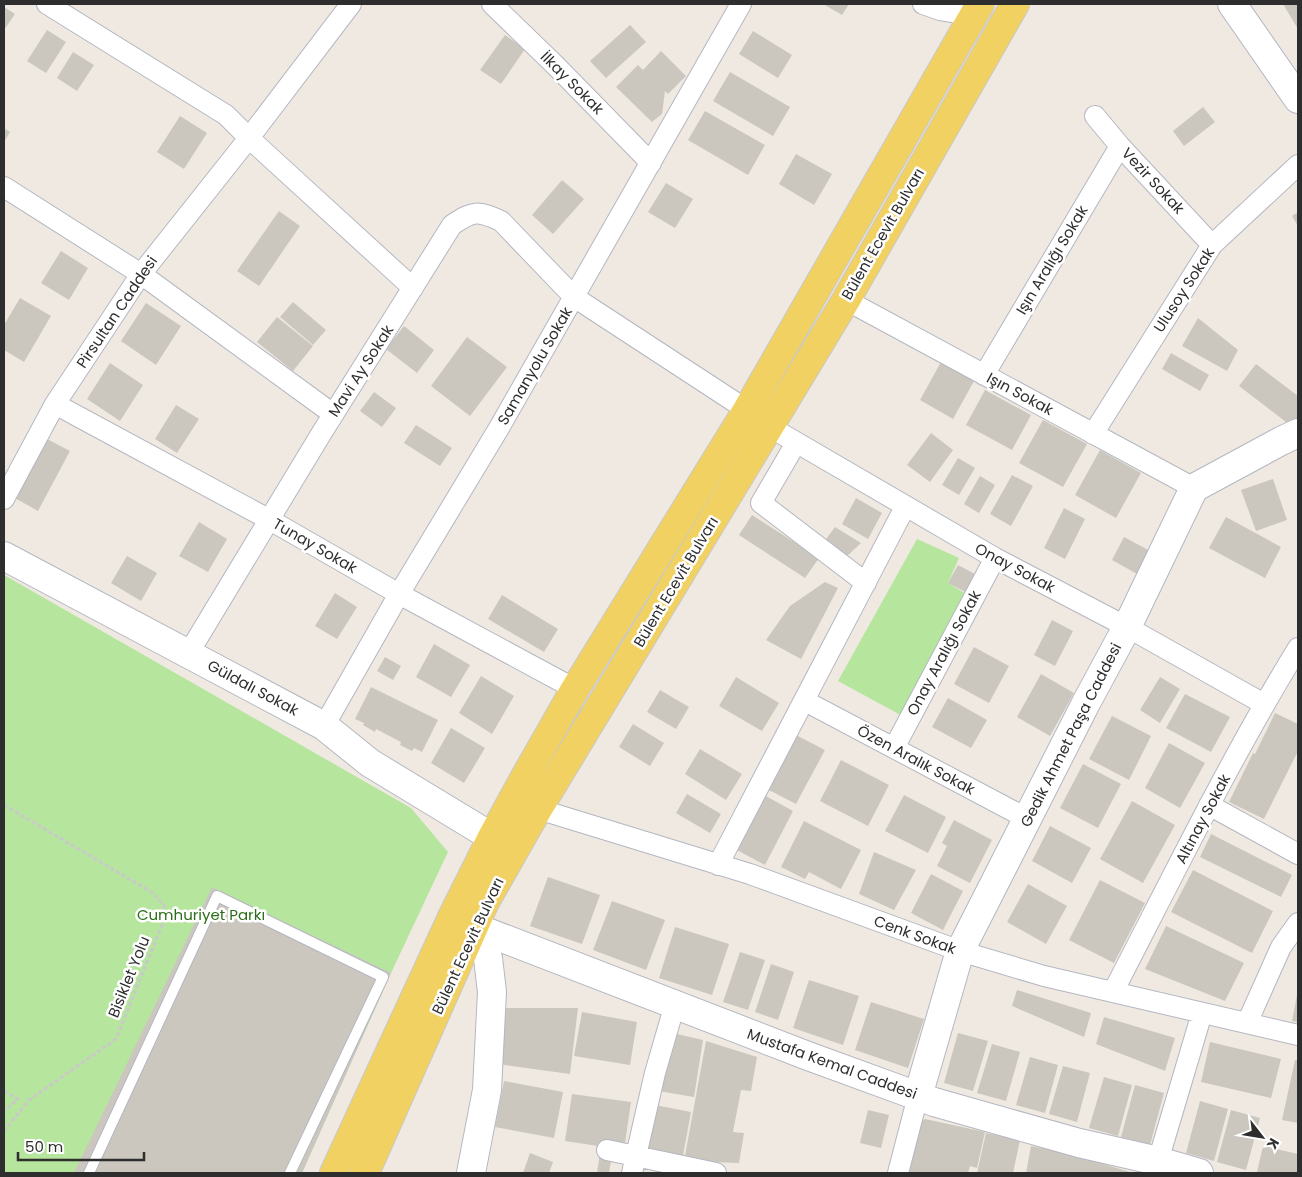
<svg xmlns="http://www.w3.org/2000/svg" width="1302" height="1177" font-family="Poppins,sans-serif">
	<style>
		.green { fill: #b6e59e }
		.building { fill: #cbc7bf }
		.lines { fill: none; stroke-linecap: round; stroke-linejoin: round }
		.lane-casing { stroke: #b4b7c1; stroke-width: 12 }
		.street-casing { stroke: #b4b7c1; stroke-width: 22 }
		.secondary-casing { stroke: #b4b7c1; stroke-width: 30 }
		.primary-casing { stroke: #c9c9c9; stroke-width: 30 }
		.path { stroke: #c9c9c9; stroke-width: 3; stroke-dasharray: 4 2.5; stroke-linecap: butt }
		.lane { stroke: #fff; stroke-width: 10 }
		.street { stroke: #fff; stroke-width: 20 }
		.secondary { stroke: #fff; stroke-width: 28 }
		.primary { stroke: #f2d163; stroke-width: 28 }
		.labels { text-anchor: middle; stroke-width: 5; stroke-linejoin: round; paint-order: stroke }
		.street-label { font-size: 15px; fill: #2e2e2e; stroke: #fff }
		.park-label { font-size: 15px; fill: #2c6e1b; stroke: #fff }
	</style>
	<rect width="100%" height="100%" fill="#efe9e1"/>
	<path class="green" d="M917 539 959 558 948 583 971 597 906 718 838 681Z
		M4 575 411 808 448 852 391 973 302 1173H4Z"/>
	<path class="building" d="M823 4H849L842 15Z
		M1283 4H1298V29Z
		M4 7 15 14 4 30Z
		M630 25 646 42 606 78 590 61Z
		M47 30 66 42 46 73 27 61Z
		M753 31 792 55 778 78 739 54Z
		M505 35 525 49 501 84 480 70Z
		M661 51 686 76 668 94 665 91 662 114 652 122 616 87 638 65 643 70Z
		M73 52 94 65 77 91 57 78Z
		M730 72 790 107 773 136 713 101Z
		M1203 107 1215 122 1184 146 1173 131Z
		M705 111 765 145 748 175 688 140Z
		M180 116 207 133 184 169 157 152Z
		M4 128 10 132 4 142Z
		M796 154 832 174 814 205 779 184Z
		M562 180 584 199 553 234 532 215Z
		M666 183 693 199 675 228 648 212Z
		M279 211 300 226 259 286 237 271Z
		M1298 212V226L1292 216Z
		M61 251 88 268 69 300 41 283Z
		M20 298 51 316 24 362 4 350V325Z
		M293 302 326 330 313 345 280 317Z
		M146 303 181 326 156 365 121 341Z
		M277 317 313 346 293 371 257 342Z
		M1198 318 1238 350 1227 371 1182 346Z
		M404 326 434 350 417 373 386 349Z
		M467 337 507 367 470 416 431 386Z
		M1171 353 1209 375 1200 391 1162 369Z
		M941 362 974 381 953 419 920 400Z
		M110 363 143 385 120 421 87 399Z
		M1256 364 1298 396V423L1294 428 1239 386Z
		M985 390 1031 415 1012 450 966 425Z
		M374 392 396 408 382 427 360 411Z
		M176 405 199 419 177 453 155 439Z
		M1043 420 1087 444 1063 487 1019 463Z
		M416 425 452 448 440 466 404 443Z
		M931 433 953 450 930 482 907 465Z
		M45 438 70 451 38 511 13 497Z
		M1100 450 1141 473 1116 518 1075 495Z
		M958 458 975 468 959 495 942 485Z
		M1012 475 1033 486 1011 526 990 514Z
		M980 476 995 485 979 513 964 504Z
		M1273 479 1287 520 1256 531 1241 490Z
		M856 498 882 513 868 539 842 524Z
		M1064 508 1085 519 1065 559 1044 548Z
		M752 515 819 558 805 578 739 535Z
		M1226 517 1281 547 1265 578 1209 548Z
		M199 522 227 539 208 572 179 556Z
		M835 527 861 543 846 557 824 542Z
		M1124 537 1152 552 1139 575 1112 560Z
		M127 556 157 573 141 601 111 583Z
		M958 565 975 574 965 592 948 583Z
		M825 582 838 588 801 659 766 640 790 606Z
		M335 593 357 607 337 639 315 626Z
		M502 595 558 629 544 652 488 619Z
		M1052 620 1073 631 1055 666 1034 655Z
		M434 644 470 665 451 697 416 677Z
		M974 647 1009 666 989 703 954 684Z
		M385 657 401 666 393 680 377 671Z
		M1041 674 1074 693 1050 736 1017 717Z
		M481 676 514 696 492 734 459 713Z
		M736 677 779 703 762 731 719 706Z
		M1160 677 1180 689 1160 723 1140 710Z
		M371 687 438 720 422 752 414 748 412 751 400 745 401 742 376 729 375 732 363 725 364 723 355 719Z
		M660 690 689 707 676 729 647 712Z
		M1185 694 1230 717 1211 752 1166 728Z
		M948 698 987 720 971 748 932 727Z
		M1275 713 1298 724V751L1264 819 1229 802 1253 753 1255 754Z
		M1112 716 1151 736 1129 780 1089 759Z
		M633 724 664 743 650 766 619 747Z
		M451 728 485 748 464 783 431 763Z
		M796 735 825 750 796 804 767 789Z
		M1169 743 1205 763 1180 808 1145 788Z
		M700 749 742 774 726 800 685 774Z
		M841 760 889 785 868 826 820 801Z
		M1083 764 1121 784 1098 828 1060 808Z
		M687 794 721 814 710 833 676 813Z
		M764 795 793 811 765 865 735 849Z
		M904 795 946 817 928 853 885 831Z
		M1132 801 1175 825 1143 883 1100 859Z
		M954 820 992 840 970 883 937 866 947 846 942 843Z
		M804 821 861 850 841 889 809 872 805 879 781 867Z
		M1050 826 1091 848 1072 883 1032 861Z
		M1211 834 1292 875 1281 897 1200 857Z
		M874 852 916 870 894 910 859 894Z
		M1193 870 1273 911 1252 953 1171 912Z
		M931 874 963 891 943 930 911 913Z
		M548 877 600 895 582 944 530 926Z
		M1100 880 1145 903 1114 963 1069 940Z
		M1028 884 1067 906 1046 944 1007 922Z
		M212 887 391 973 302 1173H74Z
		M612 901 665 920 646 970 593 950Z
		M1166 926 1244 963 1225 1001 1145 969Z
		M675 927 729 944 712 995 659 978Z
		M740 952 765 960 748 1010 723 1002Z
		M771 964 794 972 778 1020 755 1012Z
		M809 980 859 996 843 1045 793 1028Z
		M1017 990 1091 1013 1084 1037 1012 1006Z
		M1297 995H1298V1022L1292 1021Z
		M871 1002 924 1019 908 1068 855 1050Z
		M506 1008H578L570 1074 498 1064Z
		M582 1012 637 1022 630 1065 574 1056Z
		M1104 1017 1175 1038 1165 1071 1096 1044Z
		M958 1033 988 1041 973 1091 944 1083Z
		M677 1034 703 1040 694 1097 658 1091Z
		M706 1041 757 1057 751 1091 741 1090 733 1132 744 1133 739 1163 684 1161Z
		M1210 1042 1281 1059 1271 1098 1201 1082Z
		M992 1044 1020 1052 1006 1101 977 1093Z
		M1030 1057 1058 1065 1045 1113 1016 1105Z
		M1295 1060H1298V1123L1282 1120Z
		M1063 1066 1090 1073 1077 1122 1049 1114Z
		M1104 1077 1132 1085 1118 1136 1089 1128Z
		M504 1081 563 1092 554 1138 495 1127Z
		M1135 1085 1164 1093 1150 1145 1121 1137Z
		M572 1094 631 1102 624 1150 565 1141Z
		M1200 1101 1228 1109 1214 1161 1186 1153Z
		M650 1104 691 1112 682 1161 641 1153Z
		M868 1110 889 1115 881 1148 860 1143Z
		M1231 1110 1260 1118 1246 1170 1217 1162Z
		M925 1119 985 1132 977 1168 970 1166 968 1173H906L919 1122Z
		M986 1133 1020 1140 1013 1173H977Z
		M1031 1146 1068 1153 1133 1173H1026Z
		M1263 1146 1298 1154V1173L1257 1172Z
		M530 1153 553 1162 549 1173H523Z
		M600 1153 612 1155 609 1173H597Z"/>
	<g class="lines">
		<g class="lane-casing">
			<path id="lane" d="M89 1173 217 896 383 977 290 1173"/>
		</g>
		<g class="street-casing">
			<path id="street" d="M47 4 226 115 249 138 413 288
				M492 4 556 66 651 163
				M923 4 940 10 973 15
				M1095 116 1120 146 1212 245
				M4 187 141 274 333 414
				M846 300 1194 488
				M984 375 1120 146
				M55 404 270 520 399 594 575 689
				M770 427 995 558 1127 627 1264 704
				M1093 434 1212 245 1298 165
				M796 443 761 503 866 583
				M4 499 55 404 141 274 249 138 351 4
				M188 654 321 434 452 225C473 211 477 210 501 221L574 297 747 410
				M805 701 1028 819
				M324 726 399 594 499 428 741 4
				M894 748 995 558
				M1209 805 1298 854
				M538 809 750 874 960 951 1044 976 1298 1035
				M718 865 905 507
				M1113 992C1173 876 1230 759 1298 648
				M1247 1023 1281 947 1298 923
				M607 1150 716 1173
				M632 1173 655 1073 675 1004
				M898 1173 918 1096
				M1156 1173 1158 1161 1202 1013"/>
		</g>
		<g class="secondary-casing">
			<path id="secondary" d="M1232 4 1298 99
				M4 556 324 726 370 763 492 837
				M474 927 808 1056 934 1102 1079 1143 1158 1161 1199 1173
				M918 1096 960 951 1086 703 1127 627 1194 488 1281 441 1298 433
				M471 1173 487 1090 492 992 488 958 474 927"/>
		</g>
		<g class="primary-casing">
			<path id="primary" d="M334 1173 452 917 492 837 526 775 575 689 747 410 980 4
				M365 1173 485 902 538 809 846 300 1015 4"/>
		</g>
		<path class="path" d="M4 805 153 893 164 906 162 925 116 1039 29 1100 4 1131
			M4 1091 18 1099 4 1111"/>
		<use href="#lane" class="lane"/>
		<use href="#street" class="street"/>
		<use href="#secondary" class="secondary"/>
		<use href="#primary" class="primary"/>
	</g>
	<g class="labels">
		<g class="street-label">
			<text transform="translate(572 83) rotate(45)" y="5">İlkay Sokak</text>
			<text transform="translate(1153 181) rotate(47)" y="5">Vezir Sokak</text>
			<text transform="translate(883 234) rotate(-60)" y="5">Bülent Ecevit Bulvarı</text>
			<text transform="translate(1052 260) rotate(-59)" y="5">Işın Aralığı Sokak</text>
			<text transform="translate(1184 290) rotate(-57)" y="5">Ulusoy Sokak</text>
			<text transform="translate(117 312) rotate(-56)" y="5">Pirsultan Caddesi</text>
			<text transform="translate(535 366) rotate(-60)" y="5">Samanyolu Sokak</text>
			<text transform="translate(361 371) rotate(-57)" y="5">Mavi Ay Sokak</text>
			<text transform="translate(1020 394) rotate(28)" y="5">Işın Sokak</text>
			<text transform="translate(315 546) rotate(30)" y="5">Tunay Sokak</text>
			<text transform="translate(1015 568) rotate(28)" y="5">Onay Sokak</text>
			<text transform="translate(676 582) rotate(-59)" y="5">Bülent Ecevit Bulvarı</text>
			<text transform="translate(944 653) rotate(-62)" y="5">Onay Aralığı Sokak</text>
			<text transform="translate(253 688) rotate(28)" y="5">Güldalı Sokak</text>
			<text transform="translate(1071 735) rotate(-63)" y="5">Gedik Ahmet Paşa Caddesi</text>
			<text transform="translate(916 760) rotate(28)" y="5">Özen Aralık Sokak</text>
			<text transform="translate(1203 819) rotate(-62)" y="5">Altınay Sokak</text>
			<text transform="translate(915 935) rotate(20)" y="5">Cenk Sokak</text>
			<text transform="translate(468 946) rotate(-65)" y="5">Bülent Ecevit Bulvarı</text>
			<text transform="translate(129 977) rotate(-68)" y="5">Bisiklet Yolu</text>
			<text transform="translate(832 1064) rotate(20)" y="5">Mustafa Kemal Caddesi</text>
		</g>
		<g class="park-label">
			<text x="201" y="920">Cumhuriyet Parkı</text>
		</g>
	</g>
	<rect width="1302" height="1177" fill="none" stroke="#2e2e2e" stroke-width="10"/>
	<g transform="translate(1262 1137) rotate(121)" stroke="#ffffff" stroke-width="4" paint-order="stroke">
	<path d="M0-4L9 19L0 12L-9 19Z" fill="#2e2e2e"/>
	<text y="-8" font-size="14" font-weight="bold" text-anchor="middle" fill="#2e2e2e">K</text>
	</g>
	<path d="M18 1152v8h126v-8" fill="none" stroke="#2e2e2e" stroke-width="2.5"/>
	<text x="25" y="1152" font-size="15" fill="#2e2e2e" stroke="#ffffff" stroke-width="4" paint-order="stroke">50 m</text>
</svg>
